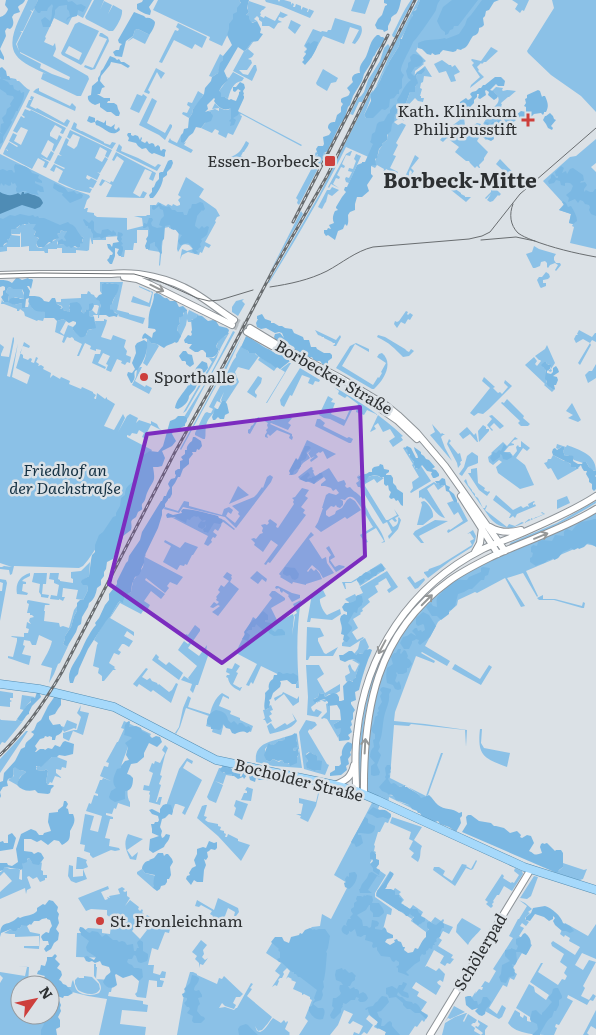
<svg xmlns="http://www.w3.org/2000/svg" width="596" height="1035" font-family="Literata,serif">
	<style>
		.green { fill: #8bc1e7; fill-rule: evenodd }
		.forest { fill: #7bb8e3 }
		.water { fill: #4f8cb5 }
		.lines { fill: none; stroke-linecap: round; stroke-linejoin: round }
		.minor-tunnel { stroke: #b8bec2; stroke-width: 6; stroke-dasharray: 6 3; stroke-linecap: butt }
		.minor-casing { stroke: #8d9398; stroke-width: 8 }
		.major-casing { stroke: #558eb3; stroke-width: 9 }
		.minor { stroke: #fff; stroke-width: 6 }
		.major { stroke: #a6d9fb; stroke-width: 8 }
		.tram { stroke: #696d70; stroke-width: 1 }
		.rail-casing { stroke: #696d70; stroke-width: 3 }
		.rail { stroke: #dbe1e6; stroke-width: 1; stroke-dasharray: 4; stroke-linecap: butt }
		.oneway { stroke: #969898 }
		.marked { fill: #7b2cbf; fill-opacity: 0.2; stroke: #7b2cbf; stroke-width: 4; stroke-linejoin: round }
		.poi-dot { fill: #cd3f3c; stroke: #dbe1e6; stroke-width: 2 }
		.labels { text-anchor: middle; stroke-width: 5; stroke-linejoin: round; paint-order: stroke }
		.poi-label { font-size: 16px; fill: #2d3032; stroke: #dbe1e6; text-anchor: end }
		.street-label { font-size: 16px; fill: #2d3032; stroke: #dbe1e6 }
		.park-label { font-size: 16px; font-style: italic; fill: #143042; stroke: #dbe1e6 }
		.district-label { font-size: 21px; font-weight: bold; fill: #2d3032; stroke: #dbe1e6 }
	</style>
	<rect width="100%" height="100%" fill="#dbe1e6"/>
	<path class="green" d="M28 0H38L33 11 30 10 32 12 23 31H20L22 32 16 44 19 51 17 44 39 0H92L83 18 74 13 68 25 54 18 45 37 46 38 44 42 53 46 55 43 56 49 53 56 88 76 89 79 81 96H77L41 79 43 73 46 74C38 70 21 63 16 55 5 40 22 15 28 0ZM20 52 70 77 69 80 52 74 40 68 41 64 20 53Z
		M94 0H104L100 10 104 1 112 5 108 14 113 5 122 10C123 16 117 26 113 31H109L86 19 85 17Z
		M158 0H239L242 5 222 46 209 40 210 37 153 10Z
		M265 0H278L279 2 280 0H284L291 2V5L292 3 294 4 293 7H295L296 4 301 6V10L303 7 308 9 307 12H308L309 9 314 11 313 13 310 18 281 6 266 2Z
		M355 0H370L365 14 351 11Z
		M411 0H413C408 13 399 23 395 37H393L392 35C398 24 403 11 411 0Z
		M418 0H420L417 8 414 11C413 18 404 34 400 40L399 46 389 62 390 64 385 72 383 73C381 79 379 85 374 88 371 98 368 106 364 115L366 118 370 117 407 45 435 0H491L465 36 424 50 418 47 416 51 426 61 423 63 424 64 415 71 414 85 389 122 373 159 346 147C323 194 296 239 269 283H268L319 195 370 94 376 86 393 47Z
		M512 0H529L524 11 522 10 520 13 515 9 518 4Z
		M552 0H596V112L581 96 551 75 528 53 527 51 554 8Z
		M249 1 266 7 263 10H262L260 13 261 14 260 16 264 18 265 16 275 21 281 11V12L288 15 283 18 279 17 278 20 282 22 278 23 274 29 269 26H262V22L259 20V18L257 16 254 19 257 21 251 23 246 15 249 12C247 9 247 5 249 1Z
		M335 18 361 26C364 32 359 39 355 44L352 43 359 30 350 27 344 44 323 36 311 58 304 52 307 49 304 46 313 29 321 32 322 31 327 32 328 30H331Z
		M291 20 301 25 295 34 288 28Z
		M79 22 99 31 83 63 81 65 62 55 61 53 75 24ZM69 46 82 53 79 60 65 53Z
		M178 23 207 37 202 48 195 44 192 49 174 40 162 63 159 62 175 30 178 31 179 29 176 27Z
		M138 29 148 34H150L145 44 133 38 127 42 133 36 135 30Z
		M100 33H102L108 37 109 41 95 69 91 70 84 67 85 65 93 68 107 39 99 36Z
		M252 42H253L248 49 254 54 252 57 248 59 251 60 252 63 247 70H239L243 74 248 75 254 65H256L257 70 252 81 233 71 244 51 246 50Z
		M388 44 390 47 364 98 362 102H359L353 115 350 114 358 98 361 96 364 92 368 80 380 61 384 48Z
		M491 47 498 51 486 62H484L482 64 481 63 477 67 479 70 478 71 484 77 470 88 471 85 480 77 472 65 474 63 471 60 472 59 481 61Z
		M220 54 223 56V60L218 73 212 77 209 76Z
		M442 60 449 65H451L452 67 455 65 460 72 454 75 456 81 451 82 446 71 439 73 434 64Z
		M425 66 432 77 424 76 423 82 421 83 420 88 422 89 420 96H421V98H424L423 102 418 101 415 98 399 115 404 121 400 118 394 122 395 123 398 125 402 123 406 125 396 143 398 145 393 155 396 156 390 168 398 172 395 176H391L392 172 386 169 384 173 383 172 384 169 377 165 375 168 371 166 374 165C375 159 379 154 379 150L382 146V144L387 140C387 133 392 122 395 116 397 111 401 111 402 106L406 103 410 92 415 91V87L417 84 416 76 418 74H422L423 70 419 71Z
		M156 68 165 73 161 79 157 72 148 90 150 92 149 94 144 92Z
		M323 69 338 78 336 82 331 83 327 91 317 85 316 83Z
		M233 72 244 78 242 81C233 82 230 91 228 99L225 97H221L220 93 219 92V91L228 79 227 77 229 78Z
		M0 75 11 79V78L16 79 17 81H19C23 84 25 88 30 90L0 150Z
		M496 87 503 88 502 90 503 91 507 90 516 91 509 97H508L501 103 502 105 501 106 505 112 503 114 506 118 509 116 511 118 513 117 516 120 509 126 494 107C501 101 500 96 492 91Z
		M39 88V91L70 106 72 103 76 107 75 111 33 92 36 89Z
		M198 91 204 95H203L199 102 193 109 192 114 189 118 182 114 183 112 187 113 190 107 187 105 188 102 192 103Z
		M137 94 142 96 143 94 147 97 139 113 130 109Z
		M31 96 34 97 30 106 36 109 37 108 64 123 67 119 70 121 67 127 26 107 29 100H32L30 99Z
		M152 98 157 101 147 123 165 133 170 124 172 125V127L165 140 159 135 139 125Z
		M215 103C218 107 224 112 230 109V107L302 145 301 146 241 114 240 115 242 116 241 119 233 135 228 133 226 138 218 134 219 131 215 129 212 133 201 128 212 115 211 112 208 111 215 109 219 111V108L212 109Z
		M25 109 30 111 31 110 66 128 63 134 60 133 62 129 55 125 50 133V136L57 140 59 135 62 137 54 152 52 150 54 144 48 140 41 154 47 158 51 151 54 153 50 161 40 157 49 162 46 168 43 167 45 162 38 158 32 169 3 154 5 149 8 151V150L5 149 9 142 17 147 18 146 9 141 13 133 17 135 14 141 21 145 28 130 21 127 17 133 13 131 21 116 24 118 25 117 22 115Z
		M493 112 496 113 505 125 493 136V133L502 128 503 124C499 122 494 122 490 124L486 123 483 124 482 132 484 138 487 139 486 140 481 135C480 126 486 118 493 112Z
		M464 117 465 126 463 127 467 132 470 129H472L474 125 477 123 481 124 479 131 480 136 477 141 488 152 484 158V160L479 165 480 168H479L477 166 475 168 470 163 469 161H466L455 152 459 147 447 138 443 142 440 140 450 127 452 128 453 125Z
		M74 122 77 124 76 128 81 131H82L104 142V143L110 145 112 142 116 143 112 149 71 129Z
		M70 130 112 150 108 158 105 156 107 151 100 147 95 158 102 162 105 157 108 159 100 173 97 172 100 174 97 180 87 175 86 178 89 180 91 178 97 181 93 188 90 187 89 188 92 189 90 193 76 190 58 182 63 171 56 167 54 172 50 170 54 164 64 169 65 168 54 163 58 155 62 156 59 154 66 138 69 140 67 145 74 149 77 146 80 137 73 134 70 139 67 137Z
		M181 135V140L184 143 186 142 184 145 193 150 191 153 168 142 170 138 171 140 177 143Z
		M596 139V163L591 167 596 172V249L570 243 574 227 572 226 573 224 569 223 571 214 559 210 564 204 543 181 570 157 576 156Z
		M246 141 249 143C248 147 245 149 244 152H243L241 156 254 163 253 166 239 159 238 162 229 158C240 153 240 152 246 141Z
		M119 144 122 147 121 151 138 158 155 167 158 164 161 165 157 171 116 151Z
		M351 151H352L350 156 346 155 342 164 345 166 344 168 341 167 337 175 340 177 339 179 336 178 333 184 339 188 331 184 329 188 328 187 346 154Z
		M116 152 156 173 153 181 149 179 152 172 145 169 133 193 140 197 143 191 147 193 144 198 106 197 112 185 105 181 101 186 99 185 102 179 110 183 111 181 113 182 124 161 117 156 114 161 112 160Z
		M316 152 318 153V154L312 160 320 163 324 153H326L299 205 297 203 298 200 296 198 314 164 309 160 313 158Z
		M0 154 66 187 89 195 90 197 87 200 84 209H85L86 208H88L87 212 94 213V215L97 217 127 218V230L143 226 142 218 134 216H146L147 215H150V205H156L158 202 166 206 168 204 172 206 173 204 177 206 180 205V203L178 200 181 197 178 195 186 177 204 189 199 197 216 209 220 216 217 217 215 221 216 222 205 242 211 245 209 248 205 246 202 253 200 252 199 255 188 252 182 255 180 260 182 249 187 251 193 249 189 245C181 242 181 248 178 252L177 249 179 231 169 228V227L164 228 160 266 159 265 160 252 148 250V230H137V243H134L133 250H125L124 257H121V249L119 245 121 244V236L106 237V240H93V244H92L90 237 89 250 87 251 76 250V253H62V248H57V249H48V253H45L44 251H29V246L21 247V232L20 234H12V232L11 230V228H17L22 223 25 225 28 221 30 224H36V231L34 235 39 239 36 243 37 247 41 248 55 240 57 238V234L60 233 61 230 65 232 67 231 66 240 65 241H58L57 243 58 245 63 244 78 248 80 247V244L83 242 82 238H84L72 229 53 227 22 216 0 226Z
		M356 154 361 156 349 183 346 182 345 179 346 177 349 178 352 172 348 171 349 168 353 169 356 161 354 159Z
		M415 155 419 158 411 168 414 171 411 175 412 172 410 170 409 173V176L407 178 404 179Z
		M500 159 525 185 521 190 516 186 519 183 514 178 513 179 497 165 496 164Z
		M505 175 508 177 506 182 509 184 502 189 494 184 493 180 494 179 498 182Z
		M447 182 450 184V186L453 188H454L461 193V194L465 196V197H471L466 202 446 186Z
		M332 187 339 190 332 196 328 194 326 202 325 203 322 209 318 207 327 190H330Z
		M493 188H495L501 194 499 196 498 195 493 201 490 202 487 200 491 194 486 199 485 198 491 192V190Z
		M301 211 303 214 269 274Z
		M11 235 20 236V247H7V251L0 252V247H2L7 243V239L9 240Z
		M534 246 539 249 556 254 554 257V260L556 263H560L561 265 556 271 555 270 558 265 555 263 550 265 548 268 547 267V263L545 261 541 262 540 266 535 268H533L526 254 532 252Z
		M546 272 549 274 550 277 548 279 543 280V283H546V286L541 288 540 287 537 280 539 277H542Z
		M100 282H123L117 310 129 313V314L145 318 143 324 118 316 119 315 110 309V304H112C114 297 118 293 118 285L111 283 108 284 106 283 102 284V294L100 291Z
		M139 286 153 292 150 307 131 302 133 296 149 303 152 293 150 291V292L139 287Z
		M10 287 14 289H22C22 293 25 293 24 299L13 297 9 301 14 305 22 303 23 308H25V307H28L29 303 33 309 46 312 45 318H44L43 321 38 320 37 321 25 316 24 312 20 309 19 311H17V309L4 304H1L2 299 3 302H8L9 296 6 292 8 288Z
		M88 291 90 292 91 294 94 295 95 297 97 298V299C104 304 99 311 99 318H98V315H93L94 317 89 316V312L92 310 96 314H97L99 306 97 305H89V309L85 311V314H83L81 310 69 305V310L71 311 69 312 63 310 62 306 57 304 56 302H61V299L81 298V294H87Z
		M244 299 242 301 245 304 238 316 232 312V307L236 301Z
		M189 310 199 315H197L196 319H192L191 322H188L187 319 186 325 180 338C178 332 175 328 180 324L179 318 183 315 184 312 187 311V315Z
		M406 311 408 312 407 314 408 315 410 313 413 315 410 320 408 319 405 324 401 322 397 328 394 324 395 321 397 322 399 321Z
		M63 319 66 321 60 332 64 335 68 325 73 327V330L77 333 86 335 88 330C93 330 96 326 95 321H104V319L107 320 106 324 101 337 111 340 113 335 126 340 124 347 127 351 126 355 131 357 130 363 127 362 125 365 121 363 122 361 117 359 111 372 106 370 108 365 106 364 110 356 103 353 98 363 106 367 105 369 92 363 95 354H100L101 350 96 349V351L90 349 91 346 85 343 79 356H77L82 344 74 340V339L72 337 70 338 67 337 64 343 62 342 64 336 55 332 57 321Z
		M315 330 336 340 340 335 341 337 336 346H333L335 344V343H333L332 342 324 338V337H322L321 336 318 335Z
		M579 330 592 337 595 333H596V342L592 340 590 343 591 345 580 365 578 363 590 343 583 339 576 343 574 339 576 335H578L577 334Z
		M233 331 235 332 209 379 204 387 188 418 187 419 184 417 209 377Z
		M227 333H229C224 342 220 348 217 357L186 411 183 413 212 362 209 358H214L219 351V349L216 347C219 342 217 338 226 336Z
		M378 335 385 337 405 349 407 351 409 352 411 349 414 351 409 356 403 357C394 348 390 343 377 337Z
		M242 336 226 370 224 371 181 450 180 449Z
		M13 337 14 338V341L7 376 10 377 18 343 12 377 27 384 30 375 16 368 24 342 30 346 29 348 23 346 20 353 23 355V358L28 360 30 358 32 359 31 362 34 363 36 357 38 358 36 362 39 364 38 366 41 365 44 367 43 369 51 373 50 378 53 375 60 379 61 377 70 381 69 384 81 389 82 387 93 392V393L96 395 94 398 95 399H96L97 393 105 399 107 397V399L115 404 104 426 114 430 123 414 125 418 118 432 127 416 130 414 138 418 136 423 139 420 151 424V421L157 424 159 428 161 430 151 425 144 438 142 437 144 433 139 430 137 434 132 433 130 436 127 435V437L152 450 115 520 88 560 83 566 79 568 14 566 12 574 10 575 9 570 0 569V567H2L4 566 12 567 0 563V344L4 347 1 354V356L9 357Z
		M147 339 150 340 151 343 157 344 159 346 147 366 143 363C147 356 147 346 147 339Z
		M356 343 369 349V352L355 344 342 366 373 385 378 377 379 378 382 373 381 372 386 363 377 357 379 354 382 353C394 363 384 380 374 389H372L336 368 350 346Z
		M547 345 555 363 551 369 552 371 550 372 548 370 547 372 548 370H550L551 368 549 364H547L546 362H544L543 367 546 369C545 374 548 379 546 384L554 390 552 392 544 385 545 384 525 365 534 357 537 361 535 364 537 366 541 361 540 360H539L535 356 545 349Z
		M241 346 248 351 249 353H255L256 355 259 356 249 370 238 367 235 372 239 382 226 402H222L221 400 224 392 220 400 221 403 217 401 214 407 217 409C213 414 207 419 206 426 205 430 206 435 205 439H203L195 435V433C199 426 201 419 205 413L207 412 209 413H211L213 409 209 407C215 395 221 385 227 373 230 368 232 361 236 357V355Z
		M260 357C267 362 273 364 281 369L289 363H291L267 403H266L285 372 277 367 274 371 258 360Z
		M596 364V378L588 383 585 375 589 371H592Z
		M140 367H142L135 381 145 387 146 385 152 388 149 394 132 385 136 377 137 369Z
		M300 368 320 380 319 382 315 381 313 385 308 383 310 378 302 375 292 396 290 395 284 407 281 405 280 400Z
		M258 376 262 378 261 383 255 391V393L257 395 256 398 247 392Z
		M484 377 495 387 493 388 498 393 500 392 502 394 508 387 504 383 505 380 512 386 489 409 483 414 478 413 474 416 470 413 490 388 482 381Z
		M334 387C359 401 382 416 403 436L401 437 403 440 393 447 389 441 395 437 390 429 383 432 378 423 374 426 376 429 370 432 378 415 367 410 364 415 356 412 358 404 347 396 345 398 338 394 339 391Z
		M328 396 333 399 331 402 335 403 331 414 345 420 350 409 355 410H352L344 426 330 419 324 418 319 415Z
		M507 399 524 416 523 418 530 424 528 426H521L518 423 520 421 501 403 502 402 504 403Z
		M572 403 581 420 578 422 568 418 573 415 566 411Z
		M279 415 292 418 288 423 291 425 288 430 271 423 270 424 292 434V436L293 437 292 440 289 438 290 435 277 430 270 436 268 434 267 435 268 438 265 437V435L267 432 266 430 268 428 267 425 268 423 259 418 250 434 248 433V430L249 429H250L251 426 253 425 258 417 265 420 267 417H270L271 421 279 419Z
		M492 415 504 426 500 429 494 423 490 427 493 430 492 431 487 425 492 419 489 416Z
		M317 419H320L325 423 323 426 347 438 349 437 353 439 351 443H349L315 426Z
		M432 424 441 434 442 433 445 435H443L441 437 445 448 452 461 430 435 435 432Z
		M483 425 486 427V429H489V431L479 442 478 431Z
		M467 427 474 435 476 433 478 442H477L470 434 463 439 459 434Z
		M515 437 518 439 514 440 511 443 514 444V445L509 446 504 452H510L513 456 517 451 516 447 518 445 519 447H521V441L530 448 527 451 523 448 516 458 525 465 534 485 520 489 498 473 496 467 502 462 499 460 493 465 489 462 488 457 492 454 491 453 503 442 507 446Z
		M449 439 451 441 449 443 458 454 460 453 462 461H461L460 463 461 464 458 468 457 463 447 444Z
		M307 440 336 454 327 459 323 451 320 453 319 452 316 454 318 457 311 462 310 460 315 456 311 458 308 453 311 450 307 453 310 458C308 460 305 461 303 463 297 469 300 476 289 475L292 469 295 466Z
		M557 444 566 447 567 445C579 450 596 454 596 471L591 470 586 462H584L583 463 574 460V458L570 455 565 456 563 451 565 448 563 446 558 449 556 448Z
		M405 447V448C409 452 411 459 414 462V467L417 469 421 466 431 481 411 493 410 492 413 488 412 482 419 477 412 465 413 464 403 448Z
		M472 452 478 456V463L476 464 477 468V469L478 483 485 488 484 490 488 492 489 491 490 492 487 496 479 490 468 473H471V469L477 468 476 464 468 467 462 476 459 474 464 467 467 456Z
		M553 455 564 461H566L576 468H579L558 480 557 479 551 468 548 469 544 463 547 462 548 459H551Z
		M311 467 313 468 312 469 314 471 313 472 315 476 329 468 338 482 344 480 346 484 345 486 347 488 350 487C354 492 355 491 359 495 363 498 365 506 367 509 372 521 382 529 385 542L381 543 384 541 376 528 364 535 368 542 365 543 360 535 373 527C369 521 357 498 352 497 348 496 347 498 345 500L340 499 343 501V505L340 508 337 507 336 505 334 507 331 506 326 511V515L329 517 335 514 336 511 342 508 347 500 350 498 355 501 361 510 347 519 345 517 321 532 315 527 318 522 323 508H322L326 495 329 493 336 495 339 493 336 489 333 491 331 488 325 486H321V484L326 480 324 477 314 484 299 478 298 477Z
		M360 474 358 477V478L362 483 367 480 366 479 367 476 369 477C374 475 377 475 381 478H384L377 483 374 479 365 484V486L386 520H388L397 515 394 509 399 516 395 518 397 521 395 522 392 519 389 521 393 527C397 526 399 522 398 518L399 517 401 520 398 529 389 539 388 536 392 532 387 522 383 524 360 487H358L356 483 359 481 357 477Z
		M270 475 273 477 271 482 236 528 225 517 183 507 179 513 164 509 165 507 178 511 184 501 189 502V506L222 515 224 509 229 507 233 510 231 514 228 512 226 516 235 523 240 516 238 514 239 512 232 506 254 497 257 494 262 487 263 488 267 477Z
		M466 479 468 485 472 490V491L475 494V496L478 498 483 508H485L486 505 487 506 485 510 507 527 509 524 515 526 522 522 524 523 529 519 531 520V518L533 519 536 517H537L544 514 541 513 542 512 545 514 512 528C503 528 496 525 490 518L464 481Z
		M434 482 437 484 439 483 441 486 445 485 438 490 434 484 427 489 445 518C437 517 432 506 426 500L424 498 423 499 421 497 419 498V491Z
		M238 486 249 495 229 504Z
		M302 488 309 490 305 496 308 498 301 507 305 510 303 513 306 515 270 563 268 562 266 565 264 564 278 545 271 540 263 552 254 545 255 543 251 539 254 538 256 539 260 534 263 533 262 531 263 528 261 525 265 524 267 525 269 523 268 521 270 519 277 524 276 527 278 528 294 504 293 502 294 500 292 498 295 497Z
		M496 495 513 510 521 506 523 508 527 506 529 507 528 504 534 501 535 502 533 503V505L535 504 536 506 517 514 515 518 513 516 510 518H509L511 514 493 500Z
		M567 496 570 503 557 509V500Z
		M424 501C428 503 434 511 433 517L423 525H417L422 505 421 502Z
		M453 501 457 503 458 502 468 521 448 533 447 531 449 529 450 530 463 521 458 512 454 515 447 503Z
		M596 501V503C569 520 541 533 511 545L510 543 557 523Z
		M596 509V546L586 544 560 555 552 560 526 571 538 596 537 597 523 573 507 578 525 606 521 607 505 578 477 593 475 592 458 600 457 605 438 622 425 646 450 661 447 666 422 652 421 653 435 661 434 663 416 656 395 712 394 721 425 724 467 730 466 747 465 730 411 724 409 726 394 725 390 778 426 796 441 753H443L428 795 421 799 418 794 405 785 400 787 396 785 392 784 389 795 394 796C397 802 404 804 410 805L411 808 389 797 388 805 381 802 378 809 391 816 388 823 385 822 380 832H378L374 845 375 846 374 851 376 852 370 863 371 864H379L376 868 386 875 375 893V897L392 909 391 915 387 914 379 945 413 963 438 927 431 922 435 917 441 921 443 919 444 920 443 923 453 927 449 934 443 931 439 938 442 940 438 946 453 955 451 958 454 959 450 964 447 963 445 966 440 963 444 956 434 950 425 967 427 966 436 971 439 968 445 974 443 982 440 980 437 982 438 984 441 986 436 995 416 982 412 988 419 992 417 996 427 1002 421 1011 428 1015 424 1022 422 1020 417 1027 415 1026 409 1035H385L386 1032 379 1028 378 1029 374 1027 375 1025H376L378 1022 369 1015 366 1019 373 1025 367 1034 364 1032 361 1035H353L354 1032 359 1034 363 1026 353 1021 350 1024 348 1023 353 1014 344 1010 338 1025 330 1035H299L308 1021 305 1018 312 1000 310 999V997L304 994 302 995V993L293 989 296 982 291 980 292 979 288 977 286 979 290 971 287 968 283 972 284 974 282 978H280L278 980 279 981 277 986 275 985 272 987 280 975 275 971 281 963 266 953 275 938 290 945 312 927 320 926 322 914 331 919 349 884 334 875 374 799 364 794V765L375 685 406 623 449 581Z
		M187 510 224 520 235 529 234 530 222 521 221 526 218 531 215 529 213 532 217 535 215 538 213 537 211 540 212 542 208 546 204 544 208 536 171 517 177 518Z
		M435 520 448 521 419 536 424 543H421L413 534 415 531Z
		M473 530 476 536 475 541 472 547 450 561 428 578 424 573V572L428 571 429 569 440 565 472 545 470 541 474 539 470 533 467 534Z
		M311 532 314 535 309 539 322 559 326 557 327 563 334 573 323 578 319 571 312 565 307 571 308 572 311 568 314 571 316 569 320 574 322 579 306 584V585L293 582 292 584 280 577 281 576 279 574Z
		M165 540 180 548 185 542 198 547 193 555H192L187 565 185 564 184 566 180 565 177 570 163 562 171 546 164 542Z
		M329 546 335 557 330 560 335 567 339 565 344 566 345 567 336 572 329 562V557L331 555 326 548Z
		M146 554 145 557 183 577 177 585 170 582 167 586 169 588 165 593 146 578 145 580 165 594 161 599 151 591 144 601 150 605 146 612 143 611 141 614 120 603 110 618 134 632V636L127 631 124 636 133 641 129 647 124 644H122L118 650 121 652 119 655 114 653 109 663 115 667 114 668 116 670H113L104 681H102V676L98 673 99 668 93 666 97 645 98 643 94 640 105 621 110 617 118 603 121 600 123 602 125 596 131 592 133 581 143 567 145 555Z
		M90 562 89 576 83 580V585H87L88 590 83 600 76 599 78 590 63 588 62 597H65L63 601 59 599V600L50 599 51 595 57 596 59 585 54 583V580L49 579 50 573H59L58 579 60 580V581L73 583V579L71 578V572L81 571Z
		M381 563 386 569 360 586 357 580 351 583H345L346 589H345L342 582H351Z
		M257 571 267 579 266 582 262 579 258 584 250 578Z
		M387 571 398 587 389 593 387 590 391 587 386 578 378 583 379 584 375 586 378 592 368 599 370 602 362 609 363 611 360 613 361 614 353 619 358 628 352 632 357 640 363 637 364 638 350 647 342 646V643L345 640 349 602 347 601 345 599 355 594 356 596 363 593 360 587Z
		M227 572 232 575 231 577 232 578 230 582 239 589 218 616 212 612 220 606 218 605 213 608 210 607 214 602 217 604 219 602 216 600 217 598 216 597 220 592 218 590 221 585 224 587 229 581 223 577Z
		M30 573V576L24 579 22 581 26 582V584H23L22 591 28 593 27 595 17 594C15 583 20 576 30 573Z
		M34 573H47L46 584H43L42 594 49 595 48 598 41 597V595L39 592 40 584 32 582Z
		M410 576 415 583 424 578 425 580 418 588 415 589 407 578Z
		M0 579 6 580 7 583 0 621V591H2L3 583 0 582Z
		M276 586H278L292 593 300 595V598L292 602 288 596 289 595 283 591 282 593 280 591V589L278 588 277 589 275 588Z
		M323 590 326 596 320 599C319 603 324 613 327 615L340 609 341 614 332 620 311 618 310 622H307L312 594Z
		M272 591H275L285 598V600L271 608 278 622 293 614 294 617 292 635 295 617 294 615 297 613 293 604 301 600C296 630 297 659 299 688H296V684L298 681 294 682 261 666 253 684 251 682 249 686 246 685 257 664 238 654 237 650 253 617 256 619 272 598 269 595Z
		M543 595V599H555L582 606 583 602 585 603 584 608H582L554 600H539L537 598Z
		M28 600 50 604 49 605H45L44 611H45L44 621 59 623 60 627 63 626 69 628 74 610 77 606V611L74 616 71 627 65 636V639L63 644 67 647 69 644 60 663 58 664 54 674 49 683 52 668 41 665C45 657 50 650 52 641L39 635 36 645H32L30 641 24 640 23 645 25 646 22 654 31 656 29 665C21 663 16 660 8 658V656L13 657 17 641V638L12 637 11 636 24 637V633H28L29 629 26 628 27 622 31 624 29 621 30 618 34 617 32 615H30V613H27L29 604 27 603V601Z
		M416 604 417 605C385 641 368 684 363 732 361 749 362 766 360 783L358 782C359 728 365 678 395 632 401 622 409 613 416 604Z
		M195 625 200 629V631L188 648 199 656 207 645 206 652 209 653 198 685H196L193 693 190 690 192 684 181 680 184 676 190 680 188 678 197 666 178 650 184 641 188 644 190 642 184 637 186 634 188 635Z
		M307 627 320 628 324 636 318 638V641L324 653 326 654 338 647 333 656H310L308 660H306Z
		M365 638 369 647 367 650H366L362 654 359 653 356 655H354V654L358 649 360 641Z
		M156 654 159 657 158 659 166 665 169 662 182 672 183 673 179 680 152 660Z
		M354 659 360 662C360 667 356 672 356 677L355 678 354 682 349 680 348 682 346 681 345 676 350 673 348 666 350 664 352 669 355 672 359 664 352 660Z
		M235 663 240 666 236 672 238 673 233 684 240 688 241 687H242L240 691C234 688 229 685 228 678L226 677 227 675H229L230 674 226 672 227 668 232 669Z
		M455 664 480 679 489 665 492 667 481 685 452 669Z
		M306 665H319L324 674 317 679 325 693 340 684V691L335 694H329L325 697 324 694 319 693 318 697 314 699 316 703 326 699 328 700 325 702 323 701H319L311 707 312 710 314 712 316 709 322 712 318 717 307 715 308 697Z
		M146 668 148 669 142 677 147 680 150 678 152 681 157 683 158 685 159 684 169 692 172 690 176 683 178 684 171 703 153 690 151 692 139 684 137 687 133 684Z
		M0 691 13 693V698H10V700L12 701 10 702V707L0 706Z
		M283 692 297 699 299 696V702L293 706 284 694 275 701 274 698 282 694Z
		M222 693 229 697V699L223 696 219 706 231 711 230 714 240 718V720L253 726 251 732 224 723 221 735 212 732 213 728 206 726 209 716 186 708 180 727 176 734 175 733 179 727 183 708 188 696 191 698 188 707 210 714C212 706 215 698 222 693Z
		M22 695 35 697 27 705 24 710 20 709Z
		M328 703V705L330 706V720H341L334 724 341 728C341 731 341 733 338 735V738L327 719 324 718 322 719 321 718 327 712 326 704Z
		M81 705 80 711 89 713 83 735 73 731 69 741 63 738V733L74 730H77L81 717 77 713Z
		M271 705 273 710 270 711 272 714 269 716 272 721 267 724 265 720H263L265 718 263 710 268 709 269 706Z
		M292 713 297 721C291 730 280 731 270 734L269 732 267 726 271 723 275 729 285 723 287 725 295 720Z
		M0 719 1 720 16 721 17 719 21 722 23 721 5 743 2 742 0 745Z
		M67 720 77 724 76 729 74 728 64 732 61 726 64 727Z
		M306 720 315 722 317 725 311 730 310 729 308 731V732L327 764 329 765 325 775 304 769 299 732ZM309 752 317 756 316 760H318L320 770 314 771 308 768 307 761 309 760 306 754Z
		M124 721 151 734 141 754 128 747 122 763 120 773 129 775C129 783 125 795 130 802V807L118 803 116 809 114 808 112 814 106 813V815L113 817V819H110L105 838 110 839 109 846 119 848 120 850 115 851 111 850 93 858 90 855V853L84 851 85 845 80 844 85 814 94 816 90 830 98 832 102 816 86 811 89 803 91 804 94 795 98 796V794L95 793 100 780H102L103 778 111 781 100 776 104 766 108 767 109 763 106 762 117 742H118L124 729 121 728Z
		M480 729H482L481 743 484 748 510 753 507 767C484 758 477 756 480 729Z
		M26 731H28L0 773V759Z
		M296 733 297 734 302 768 273 766 256 762C254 743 270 742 285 737L284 740 278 741 277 743 271 746 270 743 265 749 266 760 270 762 273 759 279 762 282 760 284 763 287 762 289 764C295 760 300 757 299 749L295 751 293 750 294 748 298 745 296 740Z
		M165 745 168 748 165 755 160 775 162 776 159 784 161 785 156 802H157L159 797H162L160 805 149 802 150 795 149 794 150 791 143 790 144 785 149 786 153 773 149 771 152 763 154 764 155 761 160 763 165 753 162 750Z
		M52 757H57L67 761 66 768 62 767 61 770 56 769V773L62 778 55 776 52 783 50 782 48 785 46 782 48 771 46 769 44 771 37 770 36 767 38 766 40 767Z
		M187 758 193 761 192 764 187 761 183 768 202 780 185 815 182 813 185 807 177 804H175L172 813 165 809 179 769Z
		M15 766 20 771 22 770 26 772 20 777 17 785 8 780 14 776V774L13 769Z
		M219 768H221V772L231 774 232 776 226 775 223 784 215 781 223 785 216 803 209 800 207 797Z
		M247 787 253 789 251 801 241 800 244 793H247V791L245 790Z
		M319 789H320L316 806 308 822 300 818 301 816 296 814H301L303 804 299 803V798L316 802Z
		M236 800 248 804 242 820 234 815 236 808 234 806Z
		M205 805H207L204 816 207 817 205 820 208 822 218 824V826L221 827 220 830 224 831V833L226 834 225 837H227L228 834 238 839V841L250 845 241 861 218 836 197 818 202 806Z
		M392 817 422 827 414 840 422 846C419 852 422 855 418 862L411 857 414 853 409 849 413 841 409 839 411 832 390 823Z
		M128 834 143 839 127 850 132 857 138 852 136 860 130 859C126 850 123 844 128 834Z
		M77 857H79L87 860 86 862 88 867 83 869 87 879 76 883 71 881 68 876 69 865 73 866V877L83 876V869H76Z
		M29 858 32 862 41 863 42 862 41 870 43 871V875H47V878H45V880L40 882 37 877 33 879 29 876 27 877 31 888 27 890 26 894 25 888 0 899V892L12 881 4 872 0 876V872H1L5 867 10 869 17 868 20 870 19 879 22 880V864Z
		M476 860 477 861 473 869 471 870 466 868 455 886 433 870 434 867H439L445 871 443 875 452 881 462 864 467 865 466 866 471 869Z
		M563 863 584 870 587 869 583 879 580 880H577L556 873 563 867Z
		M515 868 522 871 523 874 512 891 504 886 499 895H497L493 901 494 902 492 904 493 906 491 908 486 904 488 902 485 900 502 874 504 876 503 878 511 883 512 882 514 883 519 875 514 871Z
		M142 869 145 873 156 876 153 888 137 874V872Z
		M390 871 394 874 384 890 393 891 395 888 401 892 399 894 404 900 401 903 410 909 413 905 423 912 421 916 416 913 412 919 413 922 417 925H419L421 923 423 922 425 918 429 921 428 923V929L430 931 426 932 411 921 412 919 376 896V893Z
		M534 876 538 877 531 896 527 899 520 898Z
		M108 886 109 889 101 892 105 900 108 899 107 897 110 898 109 896 120 894 118 889 122 887 125 889 123 891 125 892 127 891V896L130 898 125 906 130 900 139 907 138 909 140 911 142 909 143 911 142 912 144 914 132 931 140 939 147 930 140 924 147 915 152 918 151 919 153 921V923L154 921 160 926 162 925 164 928 168 924 170 925 171 924V921L174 917 181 924 180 929 171 925 169 933 165 932 158 950 152 948 148 965H154L153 973 160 975 162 971 166 972 165 978H160V980L164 981 162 987H157V981L149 980 146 998 137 997 135 994 137 992 140 976 115 972 111 992H109L108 996 143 1001V1004L148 1005 147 1012 122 1010 120 1024 146 1027 145 1035H99L107 999 88 996 64 990 65 987H71L72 982 73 980C74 982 75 987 76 989 80 996 93 996 99 993 104 986 98 981 94 976V964H96V967H97L96 979 110 980 111 958 76 957 77 933H81L88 928 102 929V933L110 934 111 925 110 923 111 918 107 915V910L91 909 86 911 78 898Z
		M218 898 238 908 239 912 236 916H234L235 912 228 908 225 916 220 921 216 918 214 920 212 919 213 916 210 914 212 911 201 905 199 907 195 906 197 900 214 910Z
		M519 900 525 903 532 909 528 912 530 913 525 918 526 920 529 922 526 926 522 923 520 926 524 928 519 936 532 945 526 955 522 953 513 968 515 970 514 972 517 974 514 980 510 978 507 987 503 985 489 1008 497 1014 502 1005 506 1008 502 1017 499 1019 469 1002 476 991 475 994 479 989 482 990 483 987H481L485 981 489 983 496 971 493 969 513 938 509 936 518 919H519L527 906Z
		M462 918 481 929C477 935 471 938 468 945L456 932 457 925Z
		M565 923 588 936 596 924V959L582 953 575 965 583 970 589 960 596 962 583 986 585 988 581 996 589 1000 593 994 596 996 593 1001 590 1000 587 1005 568 995 567 998 573 1001 559 1025 556 1024 555 1027 557 1028 554 1035C539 1035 516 1035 508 1023L515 1010 520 1013V1016L523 1018 524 1015 527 1017V1021L531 1022 530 1017 516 1008 529 984 534 987 535 992 546 1000 549 995 530 982 541 963H543L538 972 558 985 562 979 565 980 567 976 564 973 567 967 560 962 564 954 552 946 551 943 553 941 575 955 580 947 569 941 570 938 565 935 564 937 560 934Z
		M24 924 27 926 30 932 40 934 39 949 24 948V946H39V936L15 937V934H10L4 933 11 929 20 928 22 925Z
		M201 940 207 945 203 950 204 954 202 957 205 960 208 958 203 965 200 964 199 968V963L195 959 197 956 192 952Z
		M18 966 29 967 28 985H20V1015H48L47 1035H0V983L3 978 0 975V972L25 976 27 967Z
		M190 972H193L197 974V975L217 984 219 978 222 979 224 976 243 994 240 997H236L233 1003 236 1005 234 1009 225 1006 222 1003 219 1008 225 1007 234 1010 236 1008H237L251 983 253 984 250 988 252 989 247 996 272 1017C270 1021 265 1027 262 1030L258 1031 255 1026 257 1031 260 1032C266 1030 269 1022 273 1018L281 1023 284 1020 286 1023 287 1021 288 1022 285 1029 290 1033 289 1034 290 1035H177L185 989Z
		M84 976 92 977 99 984 100 989C96 997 84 994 78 990L75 984V980L78 977 79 978H84Z
		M454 1006 465 1012 450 1019 448 1018 445 1022Z
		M596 1010V1029L591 1026 587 1033 589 1035H583Z
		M466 1013H467L463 1021 464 1022 468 1014 477 1020 475 1023H473L471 1025 475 1028 474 1031 481 1035 483 1033 475 1027 476 1026 478 1027 480 1024 478 1022V1020L488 1026 485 1030V1035H442L445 1023 455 1017Z"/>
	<path class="forest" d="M6 0H25C24 4 20 4 18 7L20 12 14 14 12 17C14 22 14 26 10 29L7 28 5 31 6 36 0 49 4 57V60L0 58V17C4 16 7 13 8 9L5 5Z
		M38 0H67L68 2 72 1 77 5 81 4 86 7 83 12 78 10 77 16 69 18 66 21 67 18 70 16 69 11 67 9V5H66L59 6 55 10V14L50 27H43L41 20 45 17 50 21C53 16 51 12 53 6L52 4 48 8 47 11H41L40 13H38L34 8Z
		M143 0H154L149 7 151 11 150 15C147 15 139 11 137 9V4L142 2Z
		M239 0H249L247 8 249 12 246 15 249 16V19L252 23 257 21 261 29 260 33 263 34 258 41 252 42 246 50 244 51 238 47 224 71 228 80 222 86 219 91 221 93V97H225L229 100 231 99 233 100 236 101 239 94V92L241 91 238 89 235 92 233 91V87H236L240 82 244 84 245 88 243 91 244 94 243 95 244 96V98L238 111 239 113 238 115 233 118 236 120 234 125 230 126 231 122 229 121 231 119V108C224 112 218 107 214 101L215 99 214 98 207 105 208 109 205 112 208 111 211 112 213 116 211 121 205 123 201 128 196 127 193 133 189 136 184 143 181 142V135L183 133 184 129 188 128 189 118 192 114 193 109 204 94 205 88 211 81 212 77 218 73 220 63 223 60V56L232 45 227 35 229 29V24L233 19V14L237 12V8L241 3Z
		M384 0H401C400 4 399 11 396 14 394 15 392 16 391 18V20L388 26V30L384 32 383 30 377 29 375 25 378 19 382 15 385 6 387 5V4L384 3Z
		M420 0H440C437 4 437 6 436 10 434 14 416 40 413 42 411 48 400 66 401 71 402 73 403 74 404 75L402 79V88L399 90V94H397L394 98 390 99 389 107 385 110 382 109 373 118H366L364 115 371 101V94C373 92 379 83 380 81 382 77 382 74 385 71L386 68 389 64V62L399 46 400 39H402C403 35 411 18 413 15L412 12 416 10Z
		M452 0H478L458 26H454L453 29 450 30 448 34 445 35V32L441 29 437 21 443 7Z
		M482 0H499L494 2 489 10 486 11 485 16 483 18 484 25 482 27 479 28C479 33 477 35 473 36 469 41 468 48 462 49L461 50 457 49 456 51 453 52 443 50 440 53V54L435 55 432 53 431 55 427 54 422 49 418 48V43C427 38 436 41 445 38L446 39 459 34 465 25 467 19 471 15Z
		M134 12 144 16 146 18C149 17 153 19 155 22 155 26 152 31 150 34H148L138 29 135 30 133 36 126 41 122 57 115 56 113 52 116 50H119L120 46 122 44 119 43 118 40Z
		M377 35H379L381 37H383L385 39C382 46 376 50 375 55L373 57 371 63 364 74 362 81 353 96 350 105 348 107 344 121 341 123 333 139V141L330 145 328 151 324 153 320 163 315 162 312 160 318 155 316 149 318 146H323L324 144 323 137 329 135 331 132 328 128C328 123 331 122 335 122L337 115 341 112V107L343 104 341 102V99C343 97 347 97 349 95L350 92 347 88 353 82C350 77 354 73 360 73 358 64 365 61 367 54 370 47 370 41 377 35Z
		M314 41 318 42C317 50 311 59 305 65L302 62 304 60 303 58 306 54V51L307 50V48L305 45 309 42 310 44Z
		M413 54C418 54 422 56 423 61L421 65 417 67H415L411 73 414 76 417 72 424 68 425 70 422 74H418L416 76 418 83 415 87V92H410L406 103 402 106C401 111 397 111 395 116 394 120 395 121 392 124L391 131 387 135V140L382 144V146L379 149 377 158 375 159 376 165 371 166V174L373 176 367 185 369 191 362 197H357L355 204V210L350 212 348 215C348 219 349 222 347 226L345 224 343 229 338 231 335 240 328 235 326 236 324 233V230H327L328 228 331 229 329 225 334 223C332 219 333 215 335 211L338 210 336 208V207L342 197 346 192 344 190 345 187H347L357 165 362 163V162H365L373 144 370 142 371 140 372 134 375 132 377 124 379 122 384 121 388 114 390 113V110L394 105 398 104 397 100C402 93 404 85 411 80L408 78 406 71 408 67V63L411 61 410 57Z
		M110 56 115 58 117 60 119 59 121 62H124L130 66 128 68 121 64 111 62 110 65 101 76 100 81 105 87 102 88 100 94H97L104 98H110V101H108L107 103H114L117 105 118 109 120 113 119 116H116L111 112H107L100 107V103L95 105C91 103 87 101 88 96L91 95 92 86 98 81V78L100 75 101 71 103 69Z
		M2 67 6 71 7 76H9L11 79 10 80 2 79 8 82 10 85H13L14 89 18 91 20 90 21 93 24 92C25 97 21 105 18 109V111H16L13 118 11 120 12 122 3 137V142L0 144V133L3 134 0 132 1 124 4 123 2 118 6 114 7 109 11 106 10 104 14 98 13 96 7 95 6 93 0 89V79L1 78 0 77V68Z
		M495 77H501L505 81 504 86H498L496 84 490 90 493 91 498 96 497 98 494 100 488 95 489 92 486 90 485 91 486 95 480 99 478 98 479 94H477V97L474 100V103L471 106 468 114 460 120 458 118 459 117 456 114 457 111 458 112 461 109 460 108 457 110V109L459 107 460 102 466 98 468 100 470 99 472 97 470 94 472 92 476 91 479 88H481L483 85H485Z
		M538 90 540 91 542 97 543 96H545C548 103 549 106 546 112H544V113L543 115 541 113 534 114 531 117 527 115 525 119H523L520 117 516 119 515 116 521 111 526 112V107L524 106 526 103 525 99 527 98V95Z
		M550 113 553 116 554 119 556 120 551 126 553 128 552 130 548 128 546 124 543 120 545 116H546Z
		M89 116 95 118V122L97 120 104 123 106 120V125L111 127 115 124 114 128 116 130 119 127 120 130C111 139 105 127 96 125L95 122 91 123 87 121Z
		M499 120 503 124 504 126 497 132 493 134 494 139 491 141 484 138 482 135 483 130 482 128 485 122H487L490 124 493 122 496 123Z
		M128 133H131V135L133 136 135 135 138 136 140 140 141 137 142 138 141 141 145 143 147 141 149 144 152 143 154 144 155 147 158 145 160 147V149L161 151 163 149H164L166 150 165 153V156L164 157 154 153 152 154 149 152 146 148 142 149 138 146 136 143 128 141 129 138 127 135Z
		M170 160H172L173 163 171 168 167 172V175L163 178C163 184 157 194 153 198H150L149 195 152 192V188L154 187 156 182 159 179V173L161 172H163L168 161Z
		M15 164C21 165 29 166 32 173L39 175 38 178 42 181V183L37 182 35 181V183L43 187 44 192H40L38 190 37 192 39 195 27 193 24 195V193L26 192 27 191H23L18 193 16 191V188L17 187 15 183 13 184 11 182V185L9 186 5 184 4 186 1 183 0 186V170L3 169 7 171 9 170H12L14 173 15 172 14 167Z
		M561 166 564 168 562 173 566 171 567 174 570 169 573 168 583 175 584 180 583 181H581L580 183 585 182 587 185 584 189V192L586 190 590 192H593L595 189H596V216L591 214 589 210 590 207 589 205 585 204 583 201 580 200 578 203 575 199 568 202 569 198 566 195 571 191 573 186C571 183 569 182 565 183V186L561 185 560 181 556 180 554 183 549 184 548 181 551 178V176L552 174 554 175 556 178H558V176H556L555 172Z
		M54 183 65 188 68 192 74 191 77 194 80 193 83 195 82 198 70 203 62 195 63 193 59 192 53 188Z
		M563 201 566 203 568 207 571 206C574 211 577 216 577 221L573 224 569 223 571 214 559 210 564 205 562 202Z
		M200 202 203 203 205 209 203 211 202 210 197 216C197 219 195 222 195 226L199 229 202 226 204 228 207 226 209 227C207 235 208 235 201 239L202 241 200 244 201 247 199 248 198 250H196L198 253 195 254 192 251 193 249 191 245 188 243 183 244 181 245H180L178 241 182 235 179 234 175 229 174 230 171 229 170 225 165 226 164 239 162 241 161 246 162 253 161 254C158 252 159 248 155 246V242H154L150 244V248L149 249H146L145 246 147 241 146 239C149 235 151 232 148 226L145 228H143L144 223 147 224 149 218H152L153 220 151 223 152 226 157 228 163 227 159 225 161 219 164 216 163 210 160 209 159 206 154 210 152 209V206L154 205 156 206 160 203 162 206 167 207 169 206 172 210H175L177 212H183L184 215H187L189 209 191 208 192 204H196Z
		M20 214 29 216 33 215 35 217 38 216 39 218H44L60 225 68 222 70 224C77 225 76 233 84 238L82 239 83 243 80 244V247L78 248 75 246 71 248 69 246 67 247 63 244 58 245V241L62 239 64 241 66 240 64 237 67 231 65 232 61 230 60 233 57 234 59 238 53 240 52 243 49 242 44 247H38L36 243 39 238 34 236 36 231 33 229 36 224H30L28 222V224H22L21 226 20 225 15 229H11C13 234 11 235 9 240L7 239 8 242 4 244 3 247H0V218L3 219 10 215 15 216Z
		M84 219 89 223 92 220 94 222V230L97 233 101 234 102 230 108 229 112 232 113 230 116 233V235L112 236 109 235 101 239 100 237 93 238V234L91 231V229L88 228V226H86L83 220Z
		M118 232 122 233 123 235 121 237 122 239 121 241 123 244 121 245 123 247V250L121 256H119L117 253 119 249 115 248V256L112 264H110L107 260 109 258 110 255H112L113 253 108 248 107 244H110L112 247 113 243 119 242 117 239Z
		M17 277 22 280 28 278 29 279H32L33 280 31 289 29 286H27L30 291 29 296C34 296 41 295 44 301L49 302 52 298H55L57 304 62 307 60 309 63 308V310L70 312 69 308 70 303 77 302 80 304 82 308 81 311 84 314 86 310 89 309V304L93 303 94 306 92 310 89 312V316L94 317 96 328 88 330C86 335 85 338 80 337L73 330V327L76 324V322L73 321 69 323 63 319 57 321 54 318H45V312C37 311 34 312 30 305 28 300 28 304 29 298L26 299 25 308H22V303L14 305 8 302 10 299 13 297 16 298H19L20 299H24V293L22 289H13L10 287 8 288 6 292 9 295 8 302H4L1 297 3 295V291L5 290V287L3 286 0 287V280C5 280 8 280 12 283Z
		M104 283H106L108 284 109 283 117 284 119 285C118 296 114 295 112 304L110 305V309L113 310 115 313 118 314 117 317 114 316 109 317 106 315H99L100 308 101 306 99 301 96 299 99 295 102 294V284Z
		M156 293C162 294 163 299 167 298L170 301H176L179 307 183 306 187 310V311L183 313V316L179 318 180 324 178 326 177 330 181 336 178 342 176 343 175 342C170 345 168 344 164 348L157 344 151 343 149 340 145 338 143 339 142 338 143 335 145 333 152 338 153 333 156 331 155 329 148 328C149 323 148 319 149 315 150 307 154 303 154 294Z
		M262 314 265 319 271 321V323H274L279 326H282L285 328 292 329 294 333 303 337 304 340H309L311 347H316L317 349 324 353H330L332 355V358L328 361V365L324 366 320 361H314L312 357 307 359 305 356V353L296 352 294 347 280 339 279 341H276L274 337 275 334 280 333 284 338 282 333 279 332 275 333 266 328 261 329 257 327 256 323 258 319H257V316Z
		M197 315 202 316 208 321 213 320 216 321 219 326 227 328 229 330C228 337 222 336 219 341 218 342 216 346 216 347L219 349C217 356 213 359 206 357V353L203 350H201L198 352H195L189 348 192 344H188L187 343H185L184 340 188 335 191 336 192 334 191 332 192 330 191 320 196 318Z
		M246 336C254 340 258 343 266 348 270 350 273 351 276 354L282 355 290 361 280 369 277 367 276 368 271 364C268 363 257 356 255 353H249L248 351 241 347Z
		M144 340 147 342C148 352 144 361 138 369 138 370 136 370 135 371 133 376 137 376 132 383H131L127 375 128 372 132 373 135 369 132 363 136 353 135 346 137 343Z
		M183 351H186L188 354 192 355 194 364 190 367 186 364V362L185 361H182L179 356Z
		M202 361 207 363 208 368 205 372 202 374 195 389 189 396C189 402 183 407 178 409L175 408C177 395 191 389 191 374L193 371H195L196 368Z
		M544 362H546L547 364 551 365 550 369 547 371V373L551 374 553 372V368L556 366 558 369 559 372 553 376 557 377 558 380 556 385H554L555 389 554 390 548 386 546 384 547 381 545 379 546 370 541 365Z
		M225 401 227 404 229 413 225 415 224 419H220L218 417 215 420H213L212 417 215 409H218L222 401Z
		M178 416H184L187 418V421L185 424V426L182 427 178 430H175L173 431 172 434 176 441 172 446 162 451 165 458 162 466 158 467H153C156 484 153 479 147 493 145 498 146 500 142 504 141 510 145 508 138 512L136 517C128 522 133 522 131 530L123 536 120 547 116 551 113 559 107 562 106 569 104 572V576L101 580V585L97 588C96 594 94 600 89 603L88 607 82 617 81 624 78 626 76 632 67 647 63 644 65 639V636L71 627 74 616 77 611V603L80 600H83L88 590 87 585H83L81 582 82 580 89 576 91 560 92 555 95 552V545L99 535 103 532 113 517 116 516V513L120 506 121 498 125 495C125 487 128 486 134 481 139 476 142 464 140 457L150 451 158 452 163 446 170 421 175 419Z
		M193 437H195L201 441 202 446 199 450 197 449 196 452H192L193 454 189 459V464L183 469 180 477H178L175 483 172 487V494L170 498 168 499V500L165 504V507L162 510V515L158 528 145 555 144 563 141 569V571L139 575 135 577 132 584 131 592 125 596 123 603 120 601 118 603 110 617 106 621 88 649 79 669 78 674 75 677 73 683H70C66 672 75 662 80 653 83 647 85 641 89 635 91 631 93 628 96 625L95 623 99 618 105 605 109 600V594L117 584V581L126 563 128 561 129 556 140 540 142 532 161 501H162L164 496H166C167 493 168 490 170 488L168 484 169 482 171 479 175 478 176 475 175 474V471L178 469H180V461L183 460 181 457 185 454V450H187C186 447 189 443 192 441Z
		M504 444 507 447 503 452 511 454 512 457 507 460 503 459 502 455 500 454V457L493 462 490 458 493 452 496 453 499 450 501 451Z
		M305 446H309L311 448 306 452 307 455C306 458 306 460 301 461V466L299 469H297L294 471 293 474 291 475 289 471 296 458 298 460 300 458 302 452 303 451Z
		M407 446 411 448 416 458H418C418 454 415 453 414 447L421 452V454L424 456 426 459 429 460 435 467 432 469 436 470 439 474V476L435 478H433L431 474 432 472 427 471 422 465 419 469 415 468 414 465V462L410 457V454H408L407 450 405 449V448Z
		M563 446 565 448 563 451 565 456 570 455 573 456 574 458 573 461 578 464H582L583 462H586L589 467 594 471H596V475L595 476 596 477V489L594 491 592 489V484L589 482V479L586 474 587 471H584L582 468 581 465 577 469 575 467H571V464L553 455 552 452 553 449 555 448 557 450Z
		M380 464 383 465 384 469 389 470V472L386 474V475H391L393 478V483L396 486 397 489 403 493V506L401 505 398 500 396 501 394 498 391 499 389 497 391 492C388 490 389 488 388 485L386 486 384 484V477L381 478 379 476 374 475 368 477 366 482 363 483 358 478V477C361 474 366 475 369 472H372V469L374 467 379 466Z
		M308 472 310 475 307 478 308 479 310 478H312V477L317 476 320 473H322L323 477 317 480 314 484 310 481 306 482 299 479 300 478Z
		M442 478 445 479 446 485 450 487 449 490 454 494 457 500V503L454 502 449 492 446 491 445 485 440 486 439 483 437 484 435 481H439Z
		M183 509C194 509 206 513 218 516L219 518 222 519 223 522 220 524 214 523 208 533 206 532H204L203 529 206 527V524L205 527 202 529 198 527V525L201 521 204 522 206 521 205 520 202 521 198 516 197 517 194 516 191 518 190 520 187 519 186 523 174 517 167 518 166 515 168 513 173 515 182 513 181 511Z
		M594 519H596V547L591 544 588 543 584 547 579 549 578 548 574 550 571 548C568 551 566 550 563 552 559 556 560 558 554 560L553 558 550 560H548C543 565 541 563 536 566L530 562V558L532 557 533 553 531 552V547L533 545 537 546 538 542 542 540 552 541 555 535 564 536C564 533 563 531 567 529L572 531C580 519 582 523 594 519Z
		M382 564 384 568V571L378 572 376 576H373L369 580 365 579 364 582 361 584 357 581V579L360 576H362L363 574 366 572 371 574 370 570Z
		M285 567 295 568 299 574 298 578 295 580 292 579 290 575 287 576 283 574V572Z
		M483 567 490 568 488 575 485 576 484 580H481L472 589H469L464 592 458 594 455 606 451 610H449V614L441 620 437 616H432L426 607 429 604 431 603 433 606 437 607C437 604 436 601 437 598 438 595 452 583 455 581 458 579 463 580 467 580L469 577 481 572V568Z
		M358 595 362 596 363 602 362 603V605L358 608 357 613 354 612 348 623 352 627V629L347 635 350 638 347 642H346L343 640 344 635 341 634C343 625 341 626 340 619L341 616 344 614 347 615V612L344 611 342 607 345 603C348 603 353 603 356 600V597Z
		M263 611 268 615V620H265V622L271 623 273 627 272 630 275 632 278 629H282L285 632V635L274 636 269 633 268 630H263L256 624 255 627H252V630H249L246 632 250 635 248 641 242 639 245 635 244 632C247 628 249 624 253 620L256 619Z
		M423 612 429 615 436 626 430 637 420 645 418 643 419 640 416 639 415 640 412 641V643L409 649H404L400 643 403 637 407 636 411 633 416 636 415 634 412 631 415 628H417L418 631 421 630 422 632 425 630 424 625 423 624 418 626 416 624V618Z
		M370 649 372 650C371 654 369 657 368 660 364 671 361 681 359 690L355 692 356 700 351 702V704L355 710 353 713V719L351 721 352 725 350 727 352 732 348 735 350 738 349 740 339 741 338 735 340 733 341 728 336 729 334 726V724L341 720 340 710 337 705 328 706V702L325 699 321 700 315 703 313 700 318 697 319 693 324 694 325 697 333 693 337 694 339 697V701H341L344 700 343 686 349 680 353 682V680L356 677V675L360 663 354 659 349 660 345 662 340 660 339 655H343L349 651H352L356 655 358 653 362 654 365 650Z
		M398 649H401L400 653 401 654 404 650 406 651 408 656 407 658 410 660 412 664 409 668H407V672L403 674H398L397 672 396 673 397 675 395 681 397 683 399 681 401 686V689L398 690 395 689 393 685 387 683C386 678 386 674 387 668L393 664 391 657 394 653H396Z
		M278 672H280L283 674 287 673 291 674 293 673 298 676V681L296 684H292L287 680 280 681 281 683 280 687 273 693 271 699 269 700 270 702 269 708 265 710C263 705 266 699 265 693L269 689C268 686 269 681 273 679L274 675H277Z
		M383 687 391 689V691L389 694C390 701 387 707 385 713 382 724 383 735 379 743L380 747 378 751 381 755 377 765 380 772 379 775 374 776 371 775C371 772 371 769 371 766L375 763 370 757C370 753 371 749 374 747L373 740 375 739V734L373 733 371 729 374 723 375 717 378 715 377 713 379 711 378 708 382 702 380 696 382 693 380 690 381 688Z
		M37 692 40 694 41 697 32 706 29 712V714C25 715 25 720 21 722L17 719 27 705 31 702V698H35Z
		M55 696 61 697V705L58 709 55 714 49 716V719L53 725 60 724 63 729C62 733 60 734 56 736L55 740H52V737L49 736 48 737 45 736 44 738 40 739 35 746 37 749 35 752H36L40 749H44L45 750 48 748 52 749 55 745 60 747 63 742 65 741 74 744 73 754 65 756 59 755 57 757H52L41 767 36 766V769L37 770 44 771 46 769 48 771 46 782 48 785H53L54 786 51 789 50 793 48 794 38 793 35 790C28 792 21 790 17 785 18 779 22 775 26 772L22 770 20 771 15 767 13 769C14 774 15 778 8 779L7 782 8 786 3 787 0 792 1 796 0 798V782L3 781 4 773 15 761 21 749 25 747C25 740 32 740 34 734L31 732 34 730 37 723 41 720 48 706Z
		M216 710C222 711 227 713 228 720L231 723 234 721 238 725 239 723H242L246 727 249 726 251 729 249 732 247 733C243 730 239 732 235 734L232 733 230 729 226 728 223 724 221 729 219 730 215 729H211V726L207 724C206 717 211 712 216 710Z
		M129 721 130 722 129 727 136 726 141 728 142 731 148 734 152 738 156 736 160 737 162 742 157 747 149 743 144 753V757L137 763 131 764 127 774 130 775 133 778C133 784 132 791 125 791V799L115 802 110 799 109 797 111 791 116 788C111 782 114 776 117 769L121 768V766L125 761 129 760 126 755 128 747 125 743 132 738 131 737 124 735C126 730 122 725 129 721Z
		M295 733 297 735 296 740 298 744 297 747 294 748 293 750 295 751 298 748 299 754 297 757V763L290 766 289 763H284L282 760 278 761 273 759 270 762 266 760 264 755 268 744 270 743 271 745C274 745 277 743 278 741L284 740 285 737 292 735Z
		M348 742 351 743 353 745 351 751 350 752 351 755 348 759 349 764 346 766 347 770 341 775 330 776V773L335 770V766H339L341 764 340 757 342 755C341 751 344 744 348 742Z
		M310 752 313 754 316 755 317 756V760L322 761 321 770 314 771 307 768 306 764 308 760 305 756Z
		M223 765 228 766 232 769 233 768 241 770 240 776 241 777 245 770 247 772 248 771H251L252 774 253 773 255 776 258 773 260 774 261 772 273 776 274 779 272 780 269 779 267 781 266 777 265 780H259L256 778 255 782 250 780 249 776 247 775 244 779 243 777 238 779 234 776H232L231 774H226L224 772 222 773 220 770Z
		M387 765H390L391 768 390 771 391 772 388 774 390 776 388 779 391 784 394 783 400 787 405 785V787H407C412 791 418 792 421 798L429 795C433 798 434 802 438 805 444 810 453 808 459 813L462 812V816L460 818 461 823 456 832 449 827 440 824 438 821C434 823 430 822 427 818L426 819 421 815 420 813H418L417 811 412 809 409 805 396 800C394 797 393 794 389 795L387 793 382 791 379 787 386 779 385 777 386 775 385 768Z
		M64 801H66L68 804 66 808 68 809 69 814H73C76 821 74 824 70 831 70 838 70 841 62 845L59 841 54 840 48 845 41 840 37 842 31 839H24V851L32 852 34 854 38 852 41 853 44 858 39 865 33 864 29 858 27 859V862L22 864 23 868 21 870C15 867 10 869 5 867L3 870 0 871V863H7L8 865 12 866 18 862 16 849 21 834 31 829 36 831 39 835H43L44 833 51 831 48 822 49 813 58 812V810L63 806Z
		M166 804 171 805 173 811 172 815 169 814 165 818 162 819 160 827 162 831 161 835 162 838 164 837 166 834 170 835C169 842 166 842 164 847L153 853 149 850 150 839 159 836 152 833V829L151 824H154L155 822H158L159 820 158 816 152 814 149 810 152 809 160 813V809L163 805Z
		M373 807 379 810C385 809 386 810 391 814V817L388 819 383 817 377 818 372 815 369 814 367 813Z
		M468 815H471L479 821 491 823 494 826H496L504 828 510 833 517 831 521 835 520 837 522 838 527 835 531 836 534 843 529 851C536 854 532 856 542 853L540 847 541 844 543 843 544 844 547 843 555 851 556 850H561L563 853V867L559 870 558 872 556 873 552 871 462 832 467 824 466 817Z
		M365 817 368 819V823L375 826C375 837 365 833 358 833V835H361L363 843 359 846 356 847 354 843 353 844 351 842Z
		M12 833 16 838 13 849 0 851V842L3 841 4 843H8V835Z
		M209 841 214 843 217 842V848L215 850 211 849 209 851 207 852 208 857 206 860 204 859 206 865 204 870 203 882H197L194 880 191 885 186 879 187 876 190 875 189 873 192 868 196 866 194 860 197 854V849L203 847 206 848Z
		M372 851 376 854V859L379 860V864L376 868 380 870 379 875 373 871V868L370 864 373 861 372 859H370V853Z
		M158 853H163L164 856 166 854H168L172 859 173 862 170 867 171 875 169 879H167V882L165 885 161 886 160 889 157 891 153 888C154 884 153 880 155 875L145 873 142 869C142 865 146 860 150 861L149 860 154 858Z
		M354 872H355L357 875C357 880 354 886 349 889L345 887 344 883 346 882 345 879 347 876 349 877V873Z
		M372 872 380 877 377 876 368 890 372 893H360L359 889H360L362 884 367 878 369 873Z
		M390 872 393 873C393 878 390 879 388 883 386 886 388 886 385 889H391L395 891V895H399V897L402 899 401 904 404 905V906H405L410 909 413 907 412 909H417L419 913 421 914V916L425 918V921L419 925H417L413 922 412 919 414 917 410 914 411 912 408 916H406L403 912 399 911 377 896V891L384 883Z
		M367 895 372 896 373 900 372 903H379C381 907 384 908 384 913L379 917H373V913L370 910V905H369L366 910 357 915 362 920 363 926H367L369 928 371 927 372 920 377 921 379 923 378 926 375 927V929L382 930 384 927 386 929 387 932 393 935V938L387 939 385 942 390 945 395 942 394 940 397 939 398 941 401 942 403 947H405L404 950 408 953 413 952 415 948 418 949C420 946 422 940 426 937V932L429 930 427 927V923L429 921 436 925 441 921 444 924V928H442L440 933 441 934 440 937 437 938 436 940 437 941 434 943 435 945H433L432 949 429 948 428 950 426 951V954L424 955 422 954 420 957V961L415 964 406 972 409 975 408 976 404 974 398 972V968L396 967 399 965V962L396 960 394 962 392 961 390 957 381 956 377 950V947L373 948 372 946 373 943 372 942 365 940 366 935H364L361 937 357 936 355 929 351 932 349 931V933L347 935C341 933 340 929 344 925L347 926 346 924 348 919H351L350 917 353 914 351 911V909L354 907V903L357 901 356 899 357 896H361L363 897 364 895 365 896Z
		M49 900 53 901 58 907 57 911 59 914 58 918 59 923 56 929 59 933 58 940 54 943 51 949 46 952 44 949 47 945H49L48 941H43L41 937 42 935 46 932 49 933 50 929 52 926 50 920 47 919V918L42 919 39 921H34L31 925 30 924 27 926 22 925 20 928H18L16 931H13L11 929 1 933 0 937C0 918 8 928 18 917L20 918C26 915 33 916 37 911V908L43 904 45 905Z
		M545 906C552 908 561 916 563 923L570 926 574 931 570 933 566 931H562L555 925 553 921 555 918 553 916V919L549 921 544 917 535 914 530 921 526 920V917L531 913 533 908Z
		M80 927C85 927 86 932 90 933L92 931 98 932 102 937 106 934 113 940H117L119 942 122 941 125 942 127 945 133 944 134 951H136L137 948H139L137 943 138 941 140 940 143 942V951L148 954V958L147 961 141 963 138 962 136 956 134 955 132 959H128L127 962 129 964 132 965 134 968H138L142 969 143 977 139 981 132 975 123 978 116 974 115 975 117 985C111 990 106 988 103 982L106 976 111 972 109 967 102 965 100 961 95 963 92 961 89 962 86 961 84 957 87 956 94 960 96 957 87 951 86 947 89 941 81 935V933L79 930Z
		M310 928 313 930 314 929 316 930 319 929H325L330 936 328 948 326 952 327 953C326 962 326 970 324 980L323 981 324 987 322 991 323 995 321 1000 315 1002 313 1004 318 1008H323C326 1011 324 1015 323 1019 316 1021 312 1016 309 1011V1007L312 1006 313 1002 315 1000 314 998 317 990 300 977H298L296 974H294V972H292L281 962H279L277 959 280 958V952L278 950 279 949 271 942 275 937H282L284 941 289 943 291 937 299 935 300 933 302 934 305 930Z
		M525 933C534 940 531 948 526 955L520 952H516L517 961 515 965 512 964 515 973 514 976 509 977 506 983 501 982 499 977 501 974 502 965 510 961 505 956V950L511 949V948L516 950 517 949 518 946 516 944V939L521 937 523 934Z
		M55 954 57 956 55 959 60 964 57 968 61 971 62 975 59 980 61 981 63 984 66 985 73 993 68 996H64L63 998 57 996 61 1005 60 1008 61 1011 58 1017 60 1020V1027L56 1029 57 1035H41V1030L44 1024 41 1020V1017L42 1016 50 1015V985H42L43 983 41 982 45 976 37 974 38 971 40 970 41 965 45 966 47 960V957H52Z
		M342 968 343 970 345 969 349 973 352 972 356 976 355 977V980L352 982 350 986H348L350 989 354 987 355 989H357L359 991V994L363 992 366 994 368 998C366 1002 364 1002 360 1002L358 1000 359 998 356 997 355 1000H351L346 1004 343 1003V1005H342L343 1006 341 1009V1012L334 1019 331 1018 330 1015 334 1008 332 1006 333 998H336L340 995 341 993C339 990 339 988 340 985H343L341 982 336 980 335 975 336 970Z
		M192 975 196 976 199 978C199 984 194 985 194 990L196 991 199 990 202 995V997L198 998 200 1004 198 1006 197 1011 201 1016 204 1017 205 1019 201 1023H194L192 1021 193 1016 187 1013 190 1009 189 1007H187L184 1003 187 1000V998L183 997 182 994 186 992 184 989 190 983Z
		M403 982 406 983 407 984 403 991 408 993 409 997 408 998 402 996 398 992 397 995 400 997H402L406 1001 412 1002 413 1004 415 1003C418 1004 421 1008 421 1011L428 1016 426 1019 420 1013H415L410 1009H407L403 1005V1003L396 997 389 998 388 995 386 994V988L392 986 397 989 399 985H402Z
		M555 988H558L562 996V998L559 1000V1005L556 1011H554L552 1017C546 1020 544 1028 540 1033V1035H532L538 1029 537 1024 531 1021 530 1019 532 1011 536 1010 540 1014 542 1015V1013C547 1009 548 1006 552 1002L548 998 552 993 553 989Z
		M382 996 387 997 389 1002 381 1011 377 1012 379 1017 382 1019 381 1026H384L388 1022 390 1021 392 1023V1026L400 1035H385L386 1032 376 1027 378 1022C374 1018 368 1015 368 1009L366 1010 365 1009 368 1007 373 1006 375 1003 378 1001 379 999Z
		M468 996H471L474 1001H477L478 1005 481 1003 483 997H487L491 1002 489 1006 486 1009 485 1014 482 1016 479 1015 475 1011 478 1008 472 1010 466 1005 465 997Z
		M246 1024 248 1025C251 1029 255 1032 258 1035H239L238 1029 240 1026Z"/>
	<path class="water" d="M0 192C7 196 12 196 18 193L21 195 22 192H27H24V194L28 193C34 196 41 195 43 203L40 207 35 209 22 205 0 214Z"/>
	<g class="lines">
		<path class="minor-tunnel" d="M234 320 250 328
			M232 325 247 332"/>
		<g class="minor-casing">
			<path id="minor" d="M0 275 30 274H111C138 271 169 278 193 292 207 300 220 311 234 320
				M124 277 137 279 151 285 232 325
				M250 328 278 345 342 379 387 406 398 415 417 433 445 466 505 551
				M247 332 272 346
				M362 396 398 421 417 439
				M461 496 498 554
				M490 527C500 533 510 533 521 530
				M475 552 480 543 482 528
				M335 785C346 780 351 778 354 765
				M356 791C356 772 354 753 357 734 365 654 410 586 483 549 495 543 509 539 522 533 547 522 573 511 596 496
				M364 794C363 710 376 634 449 581 461 572 475 565 489 558 524 541 562 530 596 509
				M430 1035 531 869"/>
		</g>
		<g class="major-casing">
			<path id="major" d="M0 684 39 689 114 707 216 760 335 785 356 791 377 800 524 867 596 890"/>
		</g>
		<use href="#minor" class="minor"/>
		<use href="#major" class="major"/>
		<path class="tram" d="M513 204C509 214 510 225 518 233 522 236 527 238 532 240 553 248 574 253 596 257
			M481 240 516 237 535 241
			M0 274 40 273 134 274 159 281 197 298 209 301 220 300 253 290
			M270 287C290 284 309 280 327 271 342 263 356 251 373 247L469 239 482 236 490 232 520 194 596 128"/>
		<g class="rail-casing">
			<path id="rail" d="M293 222 388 35
				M0 755C25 731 44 703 62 672L175 452 224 364 272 272 327 176 415 0"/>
		</g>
		<use href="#rail" class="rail"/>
	</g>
	<defs><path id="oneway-shaft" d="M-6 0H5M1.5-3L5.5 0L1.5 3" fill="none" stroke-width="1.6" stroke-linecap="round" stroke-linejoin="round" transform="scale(1.25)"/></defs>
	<g class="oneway">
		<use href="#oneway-shaft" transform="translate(157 288) rotate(26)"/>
		<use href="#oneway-shaft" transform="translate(541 536) rotate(-22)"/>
		<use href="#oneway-shaft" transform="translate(427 600) rotate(-45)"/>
		<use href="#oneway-shaft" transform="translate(382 647) rotate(118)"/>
		<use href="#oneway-shaft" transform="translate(365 746) rotate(-87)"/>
	</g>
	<path class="marked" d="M360 407 365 556 222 663 109 584 147 434Z"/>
	<g class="poi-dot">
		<path d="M525.5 112.5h5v5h5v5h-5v5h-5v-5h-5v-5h5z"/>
		<rect x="324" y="155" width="12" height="12" rx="2.5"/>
		<circle cx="144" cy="377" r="5"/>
		<circle cx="100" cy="921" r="5"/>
	</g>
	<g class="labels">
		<g class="poi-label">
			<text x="517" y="117">Kath. Klinikum<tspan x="517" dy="18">Philippusstift</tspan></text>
			<text x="319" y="167">Essen-Borbeck</text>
			<text x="154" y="383" text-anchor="start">Sporthalle</text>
			<text x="110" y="927" text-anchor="start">St. Fronleichnam</text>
		</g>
		<g class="street-label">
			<text transform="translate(334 377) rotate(30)" y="6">Borbecker Straße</text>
			<text transform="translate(299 780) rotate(14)" y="6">Bocholder Straße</text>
			<text transform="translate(480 952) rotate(-59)" y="6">Schölerpad</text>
		</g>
		<g class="park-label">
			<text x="65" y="476">Friedhof an<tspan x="65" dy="18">der Dachstraße</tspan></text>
		</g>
		<g class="district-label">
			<text x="460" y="188">Borbeck-Mitte</text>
		</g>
	</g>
	<g transform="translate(35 1000) rotate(57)"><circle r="24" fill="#dbe1e6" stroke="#959a9e"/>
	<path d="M0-4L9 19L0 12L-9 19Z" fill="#cd3f3c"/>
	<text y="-8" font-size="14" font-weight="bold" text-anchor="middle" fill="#2d3032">N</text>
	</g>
</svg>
